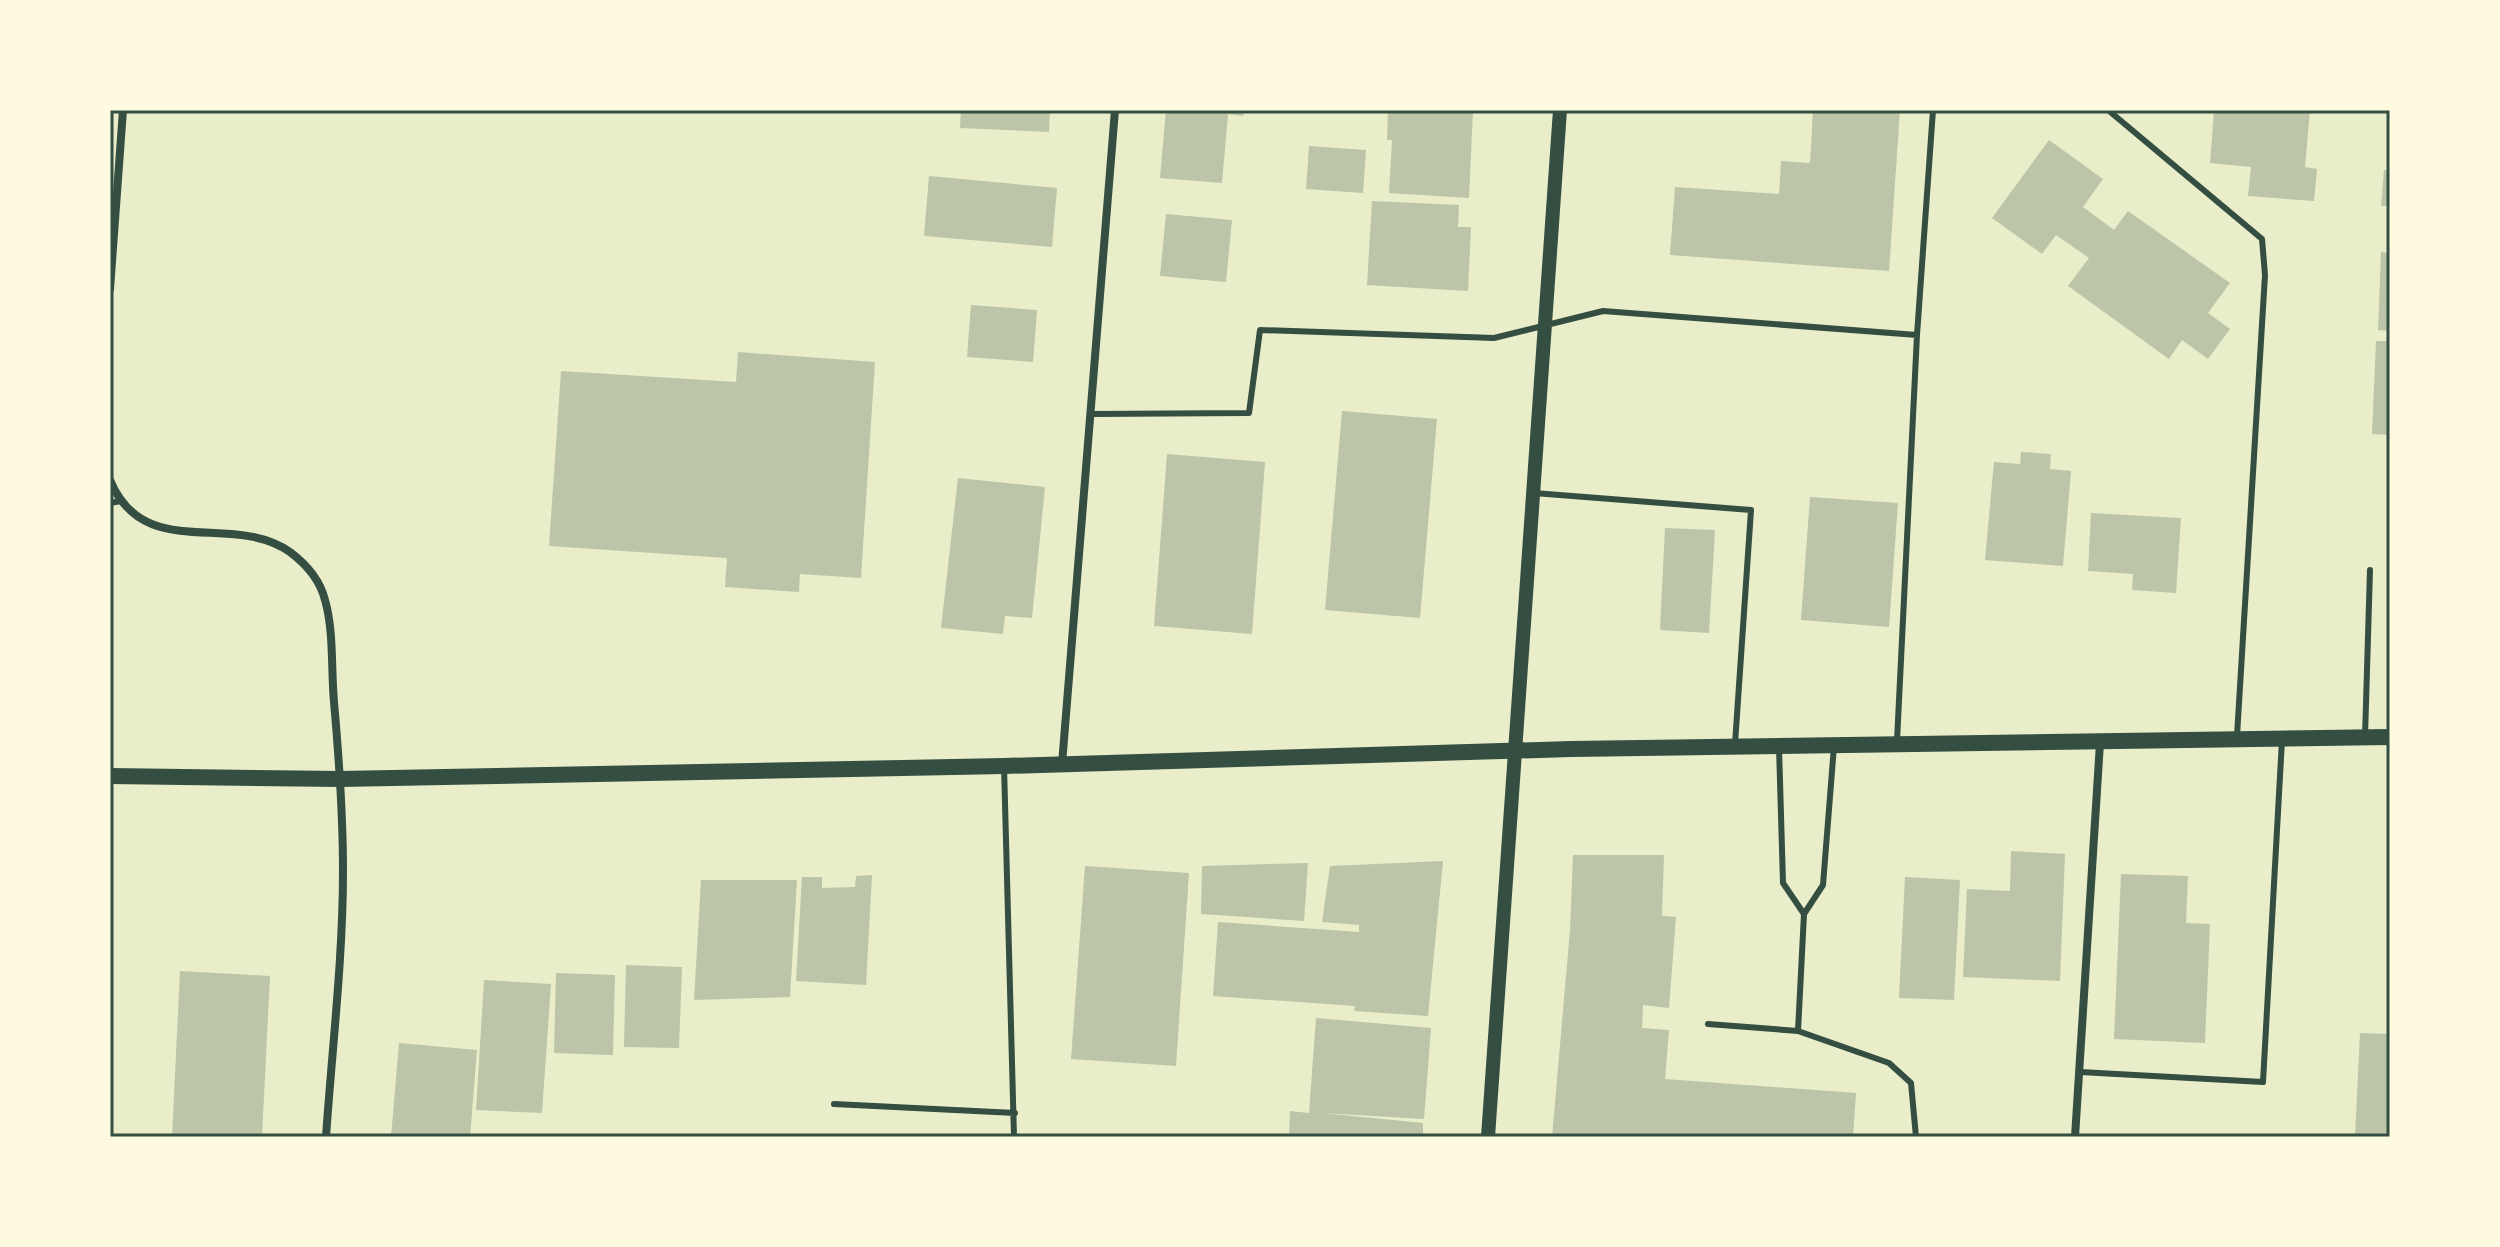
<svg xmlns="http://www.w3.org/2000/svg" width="2500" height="1247" font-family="'Nunito Sans',sans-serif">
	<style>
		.building { fill: #bcc5a7 }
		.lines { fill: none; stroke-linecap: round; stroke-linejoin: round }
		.service { stroke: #344e41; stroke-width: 6 }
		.minor { stroke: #344e41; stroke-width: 8 }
		.tertiary { stroke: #344e41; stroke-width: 14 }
		.secondary { stroke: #344e41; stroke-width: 16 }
		.neatline { fill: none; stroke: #344e41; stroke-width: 3 }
	</style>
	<rect width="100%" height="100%" fill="#e9edc9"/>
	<path class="building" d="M961 110H1050L1049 132 960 128Z
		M1166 110H1244L1243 116 1228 114 1222 183 1160 178Z
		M1388 110H1473L1469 198 1389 193 1392 140H1387Z
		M1813 110H1900L1889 271 1670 255 1675 187 1779 194 1781 161 1810 163Z
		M2214 110H2310L2305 167 2317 169 2314 201 2248 196 2251 167 2210 163Z
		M2049 140 2103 179 2083 207 2114 230 2128 211 2230 283 2208 313 2230 329 2208 359 2182 340 2169 359 2068 286 2089 258 2056 235 2042 254 1992 218Z
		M1309 146 1366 150 1363 193 1306 189Z
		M2384 170 2390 171V206H2381Z
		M929 176 1057 188 1052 247 924 236Z
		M1372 201 1459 205 1458 227H1471L1468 291 1367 285Z
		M1166 214 1232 220 1226 282 1160 276Z
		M2381 252 2390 253V331L2378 330Z
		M971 305 1037 310 1033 362 967 357Z
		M2376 341H2390V435L2372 434Z
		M738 352 875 362 861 578 800 574 799 592 725 587 727 558 549 546 561 371 736 382Z
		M1342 411 1437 419 1420 618 1325 610Z
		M2021 452 2051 454 2050 469 2071 471 2063 566 1985 560 1994 462 2020 464Z
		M1167 454 1265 462 1252 634 1154 626Z
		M958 478 1045 487 1032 618 1005 616 1003 634 941 628Z
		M1810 497 1898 503 1889 627 1801 620Z
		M2091 513 2181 518 2176 593 2132 590 2133 574 2088 571Z
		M1665 528 1715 530 1709 633 1660 630Z
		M2011 851 2065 854 2060 981 1963 977 1967 889 2010 891Z
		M1573 855H1664L1662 916 1676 917 1669 1008 1643 1005 1642 1028 1669 1030 1665 1079 1856 1093 1853 1137H1552L1570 930Z
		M1443 861 1428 1016 1354 1011 1355 1006 1213 996 1218 922 1359 932V925L1322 922 1330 866Z
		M1308 863 1304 921 1201 914 1202 866Z
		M1085 866 1189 873 1176 1066 1071 1059Z
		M2121 874 2188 876 2186 923 2210 924 2205 1043 2114 1039Z
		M872 875 866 985 796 981 802 877H822V888L855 887 856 876Z
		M1905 877 1960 880 1954 1000 1899 998Z
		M701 880H797L790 997 694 1000Z
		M626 965 682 967 679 1048 624 1047Z
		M180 971 270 976 262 1137H172Z
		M556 973 615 975 613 1055 554 1053Z
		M484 980 551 984 542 1113 476 1110Z
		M1316 1018 1431 1028 1424 1119 1322 1113 1423 1123V1137H1289L1290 1111 1309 1113Z
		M2360 1033 2390 1034V1137H2355Z
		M399 1043 477 1050 470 1137H391Z"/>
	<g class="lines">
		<path class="service" d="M2108 110 2262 239 2265 275 2237 736
			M1091 414 1249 413 1260 330 1494 338 1603 311 1917 335
			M1534 493 1751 510 1735 744
			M110 503 121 501
			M2365 737 2370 570
			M1897 741 1917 335 1933 110
			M1779 747 1783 883 1804 914 1823 885 1834 746
			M1004 766 1014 1137
			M1804 914 1798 1031 1889 1063 1911 1083 1916 1137
			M1708 1024 1798 1031
			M2080 1072 2263 1082 2282 740
			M834 1104 1015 1113"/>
		<path class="minor" d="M110 289 123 110
			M110 480C144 563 232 511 290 552 306 564 320 580 325 600 334 631 331 670 334 702 339 758 343 815 343 871 343 959 332 1049 326 1137
			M1062 764 1115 110
			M2075 1137 2100 743"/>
		<path class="tertiary" d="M1488 1137 1560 110"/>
		<path class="secondary" d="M110 776 340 779 1004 766 1571 749 2390 737"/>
	</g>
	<rect width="2500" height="1247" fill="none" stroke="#fefae0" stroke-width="224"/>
	<rect x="112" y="112" width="2276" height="1023" class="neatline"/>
</svg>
